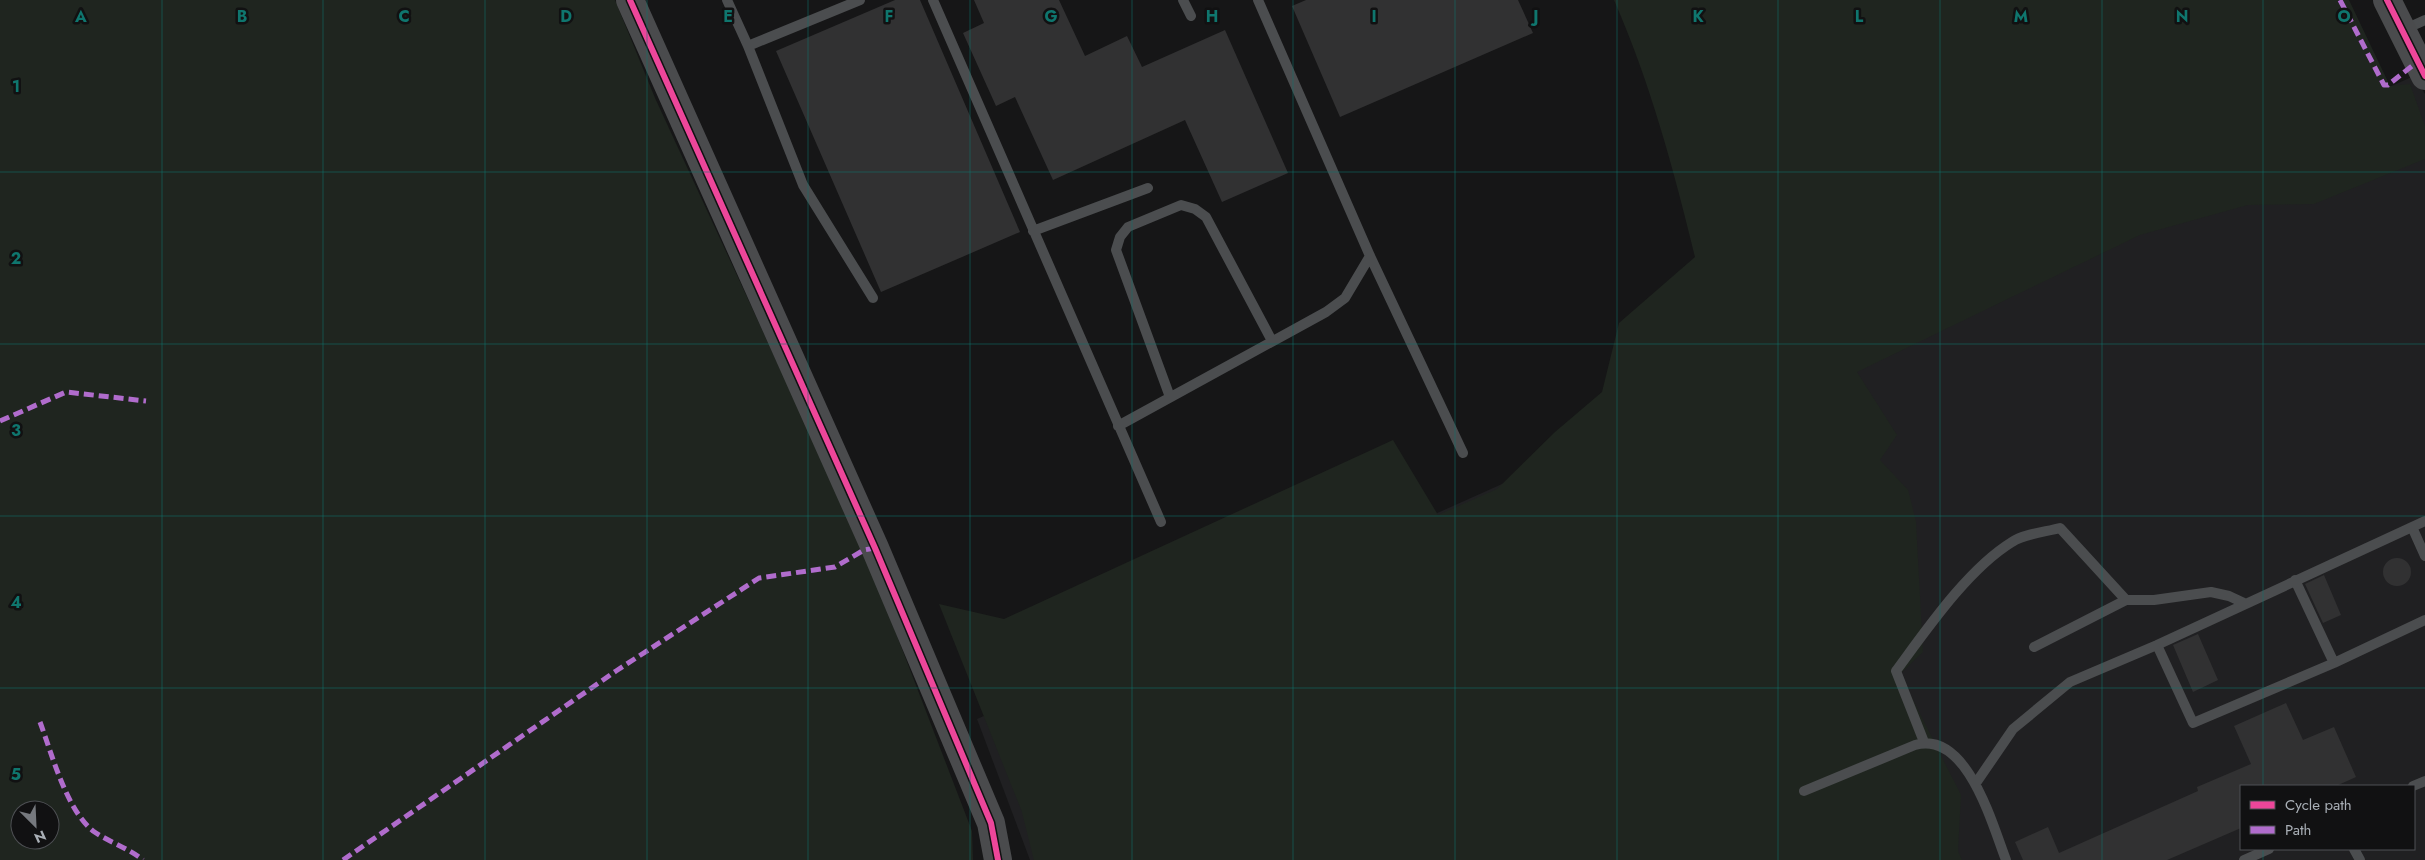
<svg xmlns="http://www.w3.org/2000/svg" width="2425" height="860" font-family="Jost,sans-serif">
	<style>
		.built { fill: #202022; fill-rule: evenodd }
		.green { fill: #1f251f; fill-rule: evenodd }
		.building { fill: #313132 }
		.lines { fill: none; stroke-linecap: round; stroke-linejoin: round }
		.lane { stroke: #4b4d4f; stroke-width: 10 }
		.secondary { stroke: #4a4b4d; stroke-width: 28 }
		.quiet { stroke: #b06ccc; stroke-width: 5; stroke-dasharray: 10 5; stroke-linecap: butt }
		.cycleway-casing { stroke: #111112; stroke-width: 9 }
		.cycleway { stroke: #ed469a; stroke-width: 6 }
		.grid { fill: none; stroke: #0f766e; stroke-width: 1; stroke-opacity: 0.55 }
		.grid-label { font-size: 16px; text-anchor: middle; font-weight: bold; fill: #0f766e; stroke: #111112; stroke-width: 5; stroke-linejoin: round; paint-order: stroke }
	</style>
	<rect width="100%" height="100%" fill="#161617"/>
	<path class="built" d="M2414 76 2425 94V860H1030L977 719ZM2241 786H2414V849H2241Z"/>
	<path class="green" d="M0 0H615L655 98 864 550 972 831 973 860H0ZM20 810H50V840H20Z
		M1614 0H2349L2390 86 2410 84 2425 126V159L2314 204 2248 205 2140 235 1857 372 1897 435 1880 460 1908 490 1916 522 1923 652 1900 674 1961 795 1958 851 1962 860H1034L1022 812 939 604 1004 619 1393 440 1438 515 1497 489 1555 432 1602 392 1619 323 1695 257C1674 170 1650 82 1614 0Z"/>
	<path class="building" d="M895 0H920L1020 232 881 292 776 51Z
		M974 0H1059L1085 56 1127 36 1142 67 1225 30 1288 173 1222 202 1185 120 1053 180 1015 97 996 106 963 33 984 23Z
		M1306 0H1518L1533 33 1340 117 1292 6Z
		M2383 572a14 14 0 1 1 28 0a14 14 0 1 1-28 0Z
		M2324 575 2341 615 2323 623 2305 584Z
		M2198 634 2218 680 2193 692 2173 645Z
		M2286 703 2303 740 2334 727 2356 777 2336 786H2241V828L2167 860H2023L2015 842 2048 827 2059 853 2198 791 2197 787 2251 764 2234 726Z"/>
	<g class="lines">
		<path class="lane" d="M727 0 748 46 803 185 873 298
			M933 0 1161 522
			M1183 0 1191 16
			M1258 0 1370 256 1463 453
			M2403 30 2425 20
			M748 46 860 0
			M1033 231 1148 188
			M1170 397 1116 250 1120 237 1128 227 1181 205 1195 209 1206 217 1272 341
			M1118 426 1326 312 1345 298 1370 256
			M2412 527 2425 556
			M2295 580 2334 663
			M2157 645 2193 723 2334 663 2425 620
			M2034 647 2126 600H2154L2211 592 2229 596 2244 603
			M1924 742 1896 671C1927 629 1968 569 2012 542 2024 534 2045 532 2060 528L2126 600
			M1976 783 2013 729 2070 682 2157 645 2425 521
			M2413 786 2425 781
			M1804 791 1915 745C1967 730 1992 824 2006 860
			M2354 849 2360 860
			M2244 860 2269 849"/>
		<path class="secondary" d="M630 0 875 548 991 823 998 860
			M2387 0 2425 76"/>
		<path class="quiet" d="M2340 0 2384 85H2388L2417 62
			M0 421 66 392 146 401
			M40 722C52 754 66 809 93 831 109 842 128 848 143 860
			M343 860 616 671 759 578 835 567 864 550 875 548"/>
		<g class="cycleway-casing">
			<path id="cycleway" d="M630 0 875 548 991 823 998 860
				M2387 0 2425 76"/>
		</g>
		<use href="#cycleway" class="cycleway"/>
	</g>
	<path class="grid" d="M162 0V860M323 0V860M485 0V860M647 0V860M808 0V860M970 0V860M1132 0V860M1293 0V860M1455 0V860M1617 0V860M1778 0V860M1940 0V860M2102 0V860M2263 0V786M0 172H2425M0 344H2425M0 516H2425M0 688H2425M2263 849V860"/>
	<g class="grid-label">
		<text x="81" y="22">A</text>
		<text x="242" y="22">B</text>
		<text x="404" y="22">C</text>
		<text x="566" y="22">D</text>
		<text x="728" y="22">E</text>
		<text x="889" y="22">F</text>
		<text x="1051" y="22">G</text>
		<text x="1212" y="22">H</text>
		<text x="1374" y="22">I</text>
		<text x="1536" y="22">J</text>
		<text x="1698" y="22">K</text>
		<text x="1859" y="22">L</text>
		<text x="2021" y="22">M</text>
		<text x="2182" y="22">N</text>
		<text x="2344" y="22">O</text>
		<text x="16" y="92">1</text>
		<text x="16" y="264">2</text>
		<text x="16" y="436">3</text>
		<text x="16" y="608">4</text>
		<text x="16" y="780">5</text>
	</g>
	<rect x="2240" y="785" width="175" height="65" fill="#111112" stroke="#4e5054"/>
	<rect x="2250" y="801" width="25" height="8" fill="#ed469a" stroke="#4e5054"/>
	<text x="2285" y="810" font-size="15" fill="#a9afb6">Cycle path</text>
	<rect x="2250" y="826" width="25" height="8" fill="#b06ccc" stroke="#4e5054"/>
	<text x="2285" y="835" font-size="15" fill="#a9afb6">Path</text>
	<g transform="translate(35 825) rotate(156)"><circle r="24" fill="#111112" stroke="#4e5054"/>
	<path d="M0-4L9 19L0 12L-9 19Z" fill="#76797e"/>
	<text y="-8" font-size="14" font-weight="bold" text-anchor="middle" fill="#a9afb6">N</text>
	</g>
</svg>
